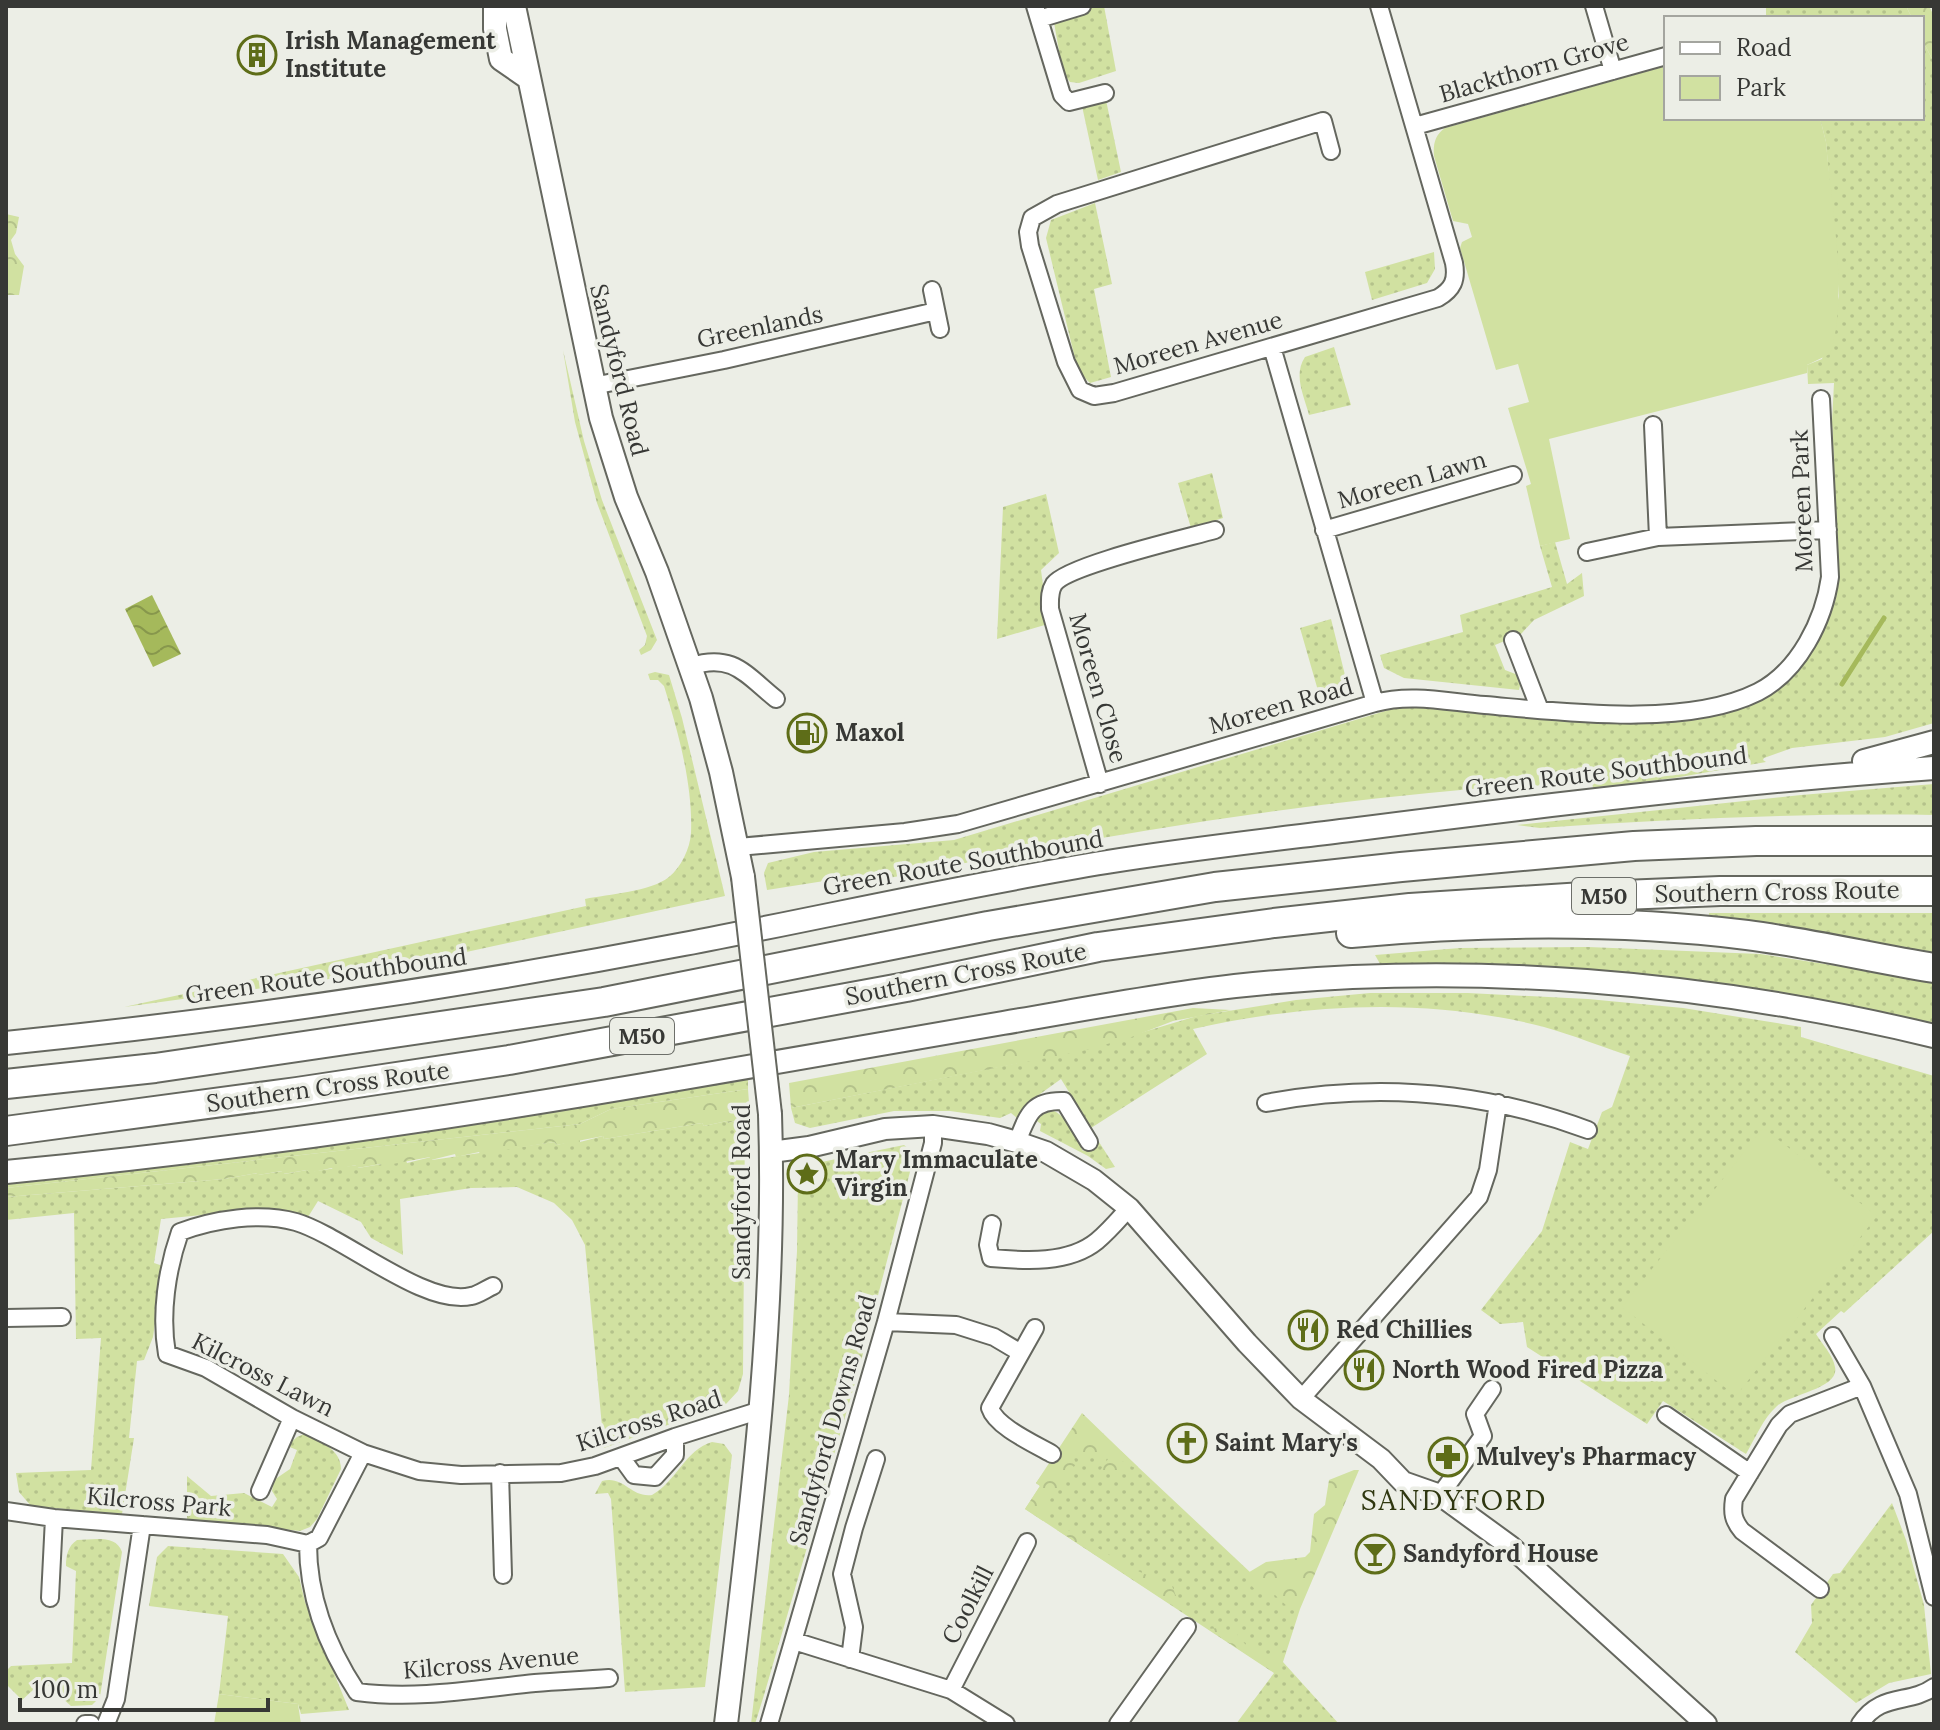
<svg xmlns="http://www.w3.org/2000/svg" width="1940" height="1730" font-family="Lora,serif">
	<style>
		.grass { fill: url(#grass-dots) }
		.forest { fill: url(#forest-crowns) }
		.park { fill: #d1e1a1 }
		.water { fill: url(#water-waves) }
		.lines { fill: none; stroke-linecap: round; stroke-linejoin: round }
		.stream { stroke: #a5b95b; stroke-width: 5 }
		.minor-casing { stroke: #65675f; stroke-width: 20 }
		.tertiary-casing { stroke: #65675f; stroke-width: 24 }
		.secondary-casing { stroke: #65675f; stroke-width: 26 }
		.motorway-casing { stroke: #65675f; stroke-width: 32 }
		.minor { stroke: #fff; stroke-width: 16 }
		.tertiary { stroke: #fff; stroke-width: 20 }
		.secondary { stroke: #fff; stroke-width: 22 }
		.motorway { stroke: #fff; stroke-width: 28 }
		.secondary-bridge-casing { stroke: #65675f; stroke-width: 26; stroke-linecap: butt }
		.secondary-bridge { stroke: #fff; stroke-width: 22 }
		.labels { text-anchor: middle; stroke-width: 7; stroke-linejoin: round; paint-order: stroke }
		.shield { fill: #eceee6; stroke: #6d6f6a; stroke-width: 2 }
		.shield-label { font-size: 22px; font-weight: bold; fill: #373835 }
		.poi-label { font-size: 24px; font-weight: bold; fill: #373835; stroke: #eceee6; text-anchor: start }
		.street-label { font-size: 24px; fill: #373835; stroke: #eceee6 }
		.quarter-label { font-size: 28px; letter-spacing: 2px; fill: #2f3710; stroke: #eceee6 }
	</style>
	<defs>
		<pattern id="grass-dots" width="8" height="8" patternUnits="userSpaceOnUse" patternTransform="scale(2)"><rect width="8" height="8" fill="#d1e1a1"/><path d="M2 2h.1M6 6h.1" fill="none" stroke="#b4c28b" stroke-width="1.8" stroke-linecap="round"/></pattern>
		<pattern id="forest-crowns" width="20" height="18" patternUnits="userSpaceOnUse" patternTransform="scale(2)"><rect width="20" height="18" fill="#d1e1a1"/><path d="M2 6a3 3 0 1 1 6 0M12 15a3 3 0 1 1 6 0" fill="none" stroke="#b4c28b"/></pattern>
		<pattern id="water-waves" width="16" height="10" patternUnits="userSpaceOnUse" patternTransform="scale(2)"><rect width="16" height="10" fill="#a5b95b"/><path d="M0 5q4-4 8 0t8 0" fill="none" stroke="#87974c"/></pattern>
	</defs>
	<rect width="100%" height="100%" fill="#eceee6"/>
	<path class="grass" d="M1088 6H1104L1116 71 1079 83 1070 82 1063 73 1053 17Z
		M1766 6H1906L1912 18H1766Z
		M1922 39 1934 63V723L1885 737 1792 748 1764 758 1763 760 1766 762 1674 778 1593 788 1590 771 1556 776 1555 783C1530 788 1510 787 1484 783L1482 788C1281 805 1081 839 884 879L875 873 767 890 764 873 768 863 814 852 954 840 1402 706 1574 721H1651L1693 718 1751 704 1788 682 1803 665 1828 621 1836 598 1839 578 1832 422 1834 383 1808 384 1807 365 1822 359 1839 296 1826 142 1820 118H1922Z
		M1106 100 1121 172 1098 180 1082 106Z
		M1095 203 1112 284 1094 289 1111 377 1090 383 1078 371 1046 238 1051 220Z
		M1434 252 1435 269 1427 283 1372 300 1365 272Z
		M1334 347 1351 405 1309 415C1304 396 1293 375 1305 357Z
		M563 350 584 441 602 500 657 640 651 650 641 655 639 650 645 645 647 636 597 503 575 422Z
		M1212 473 1223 518 1191 528 1178 483Z
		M1046 494 1059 553 1041 570 1048 624 997 639 1003 507Z
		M1555 542 1567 584 1582 573 1584 596 1534 620 1521 634 1495 645 1505 670 1518 675 1521 681 1519 690 1404 678 1384 668 1380 655 1463 632 1460 615 1552 587 1540 546Z
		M1331 619 1346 679 1337 692 1321 701 1300 628Z
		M655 672 669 675 682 718 725 896 402 966 395 970 124 1007 586 906 585 899C609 894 650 892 669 877 681 867 690 849 691 833 693 785 678 731 664 686L658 680H650L648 674Z
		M1934 784V815C1802 813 1671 819 1540 828L1517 825 1801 795Z
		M1709 913H1934V957L1708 928Z
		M1588 947 1760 954 1934 981V1028L1383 969 1375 955 1460 948Z
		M1370 993H1468L1588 999 1683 1008 1801 1027V1037L1934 1076V1231L1844 1313 1841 1311 1816 1334C1822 1344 1833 1355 1835 1367 1840 1388 1791 1394 1777 1406 1763 1418 1755 1439 1746 1454L1663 1401 1647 1424 1527 1347 1523 1322 1500 1324 1481 1310 1542 1231 1570 1142 1588 1149 1602 1112 1612 1107 1630 1056C1602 1047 1573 1035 1544 1027 1429 997 1308 1003 1193 1029L1207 1054 1091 1128 1061 1079 1029 1102 1017 1118 1011 1113 1000 1118 950 1111H894L810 1128 795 1123 791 1108 1083 1050 1197 1016 1296 1000Z
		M748 1078V1089L611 1109 580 1124 6 1188V1184C255 1160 501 1120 748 1078Z
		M1048 1109C1066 1112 1075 1136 1083 1151L1099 1142 1115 1167 1106 1169 1088 1156 1040 1131 1041 1124 1034 1119 1039 1113Z
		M745 1118 743 1374 738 1391 726 1404 604 1448 585 1245 572 1220 554 1203 517 1187 471 1188 400 1199 403 1255 371 1238 361 1222 318 1201 308 1217 283 1212 254 1210 161 1219 154 1263 163 1266 153 1337 144 1360 137 1361 129 1438H134L122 1514 31 1506 19 1492 16 1473 91 1470 101 1338 76 1339 74 1213 6 1220V1197L224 1179 258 1173V1175L283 1171 284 1174 307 1170 309 1172 357 1165 358 1168 406 1160 407 1163 431 1157 432 1160 554 1142 557 1145 580 1139V1142L603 1136 604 1139 702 1123 704 1126 727 1121 728 1123Z
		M904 1145 913 1152 912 1164 859 1369 764 1695 755 1724H751L789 1395 797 1251 798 1180 812 1164Z
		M307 1433C322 1443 341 1450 341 1469L317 1519 310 1527 300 1531 187 1519V1476L211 1496 244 1493 272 1507 277 1499 272 1491 274 1480 290 1469 297 1450 287 1446 297 1437Z
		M712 1442 724 1444 732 1455 705 1687 625 1692 611 1499 608 1493 595 1494 602 1481C624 1475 631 1498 652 1495 676 1482 685 1450 712 1442Z
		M1060 1450 1121 1451 1251 1573 1300 1609 1283 1662 1339 1724H1236L1274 1673 1025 1509 1040 1486 1036 1483Z
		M1892 1503 1906 1540 1924 1605 1931 1674 1889 1683 1856 1703 1795 1652 1812 1623 1811 1605 1833 1574 1840 1573Z
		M77 1540C93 1540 116 1534 122 1552L100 1697 92 1705 71 1706 43 1681 22 1700 6 1684V1671L11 1666 72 1663 76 1571 66 1566C66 1555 68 1546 77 1540Z
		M168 1546 283 1554 299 1577 305 1602 349 1710 301 1714 298 1704 219 1694 228 1616 149 1606 157 1557Z"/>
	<path class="forest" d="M1906 6H1929L1934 16V63L1922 39V18H1912Z
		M6 214 19 217 16 233 11 240 15 254 24 266 19 295H6Z
		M1193 1008 1231 1010 1173 1021 1129 1038 1082 1051 791 1108 789 1083Z
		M748 1089 750 1116 728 1123 727 1121 704 1126 702 1123 604 1139 603 1136 557 1145 554 1142 480 1154 479 1152 456 1157 455 1154 431 1160 430 1157 382 1166 381 1164 357 1168 356 1165 333 1170 332 1168 309 1173 307 1170 283 1174 282 1171 258 1175 257 1173 224 1179 6 1197V1188L580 1124 611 1109Z
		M1082 1413 1138 1467H1133L1120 1460V1471L1099 1472 1108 1459 1092 1453 1073 1456 1076 1464 1049 1501 1043 1521 1025 1509 1040 1486 1036 1483Z
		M1354 1470H1359L1300 1609 1289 1608 1275 1595C1259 1594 1251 1590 1246 1574L1266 1562 1305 1557 1310 1552 1314 1514 1325 1505 1329 1480Z
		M1063 1527 1131 1568 1172 1586 1180 1606 1178 1609 1057 1530Z
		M1218 1628 1236 1633 1245 1644 1269 1656 1286 1652 1275 1673 1208 1629Z"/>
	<path class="park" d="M1666 66V118H1820L1826 142C1831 203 1849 298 1830 354L1807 365V373L1549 439 1570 539 1540 546 1526 486 1531 484 1508 408 1529 402 1518 364 1496 370 1460 248 1462 242 1472 237 1468 224 1453 221 1434 156C1433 144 1435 135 1445 128Z
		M1763 1128 1877 1216 1736 1396 1622 1307Z
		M219 1694 298 1704 301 1724H214Z"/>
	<path class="water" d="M152 595 181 654 153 667 125 609Z"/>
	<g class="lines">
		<path class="stream" d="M1842 684 1884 618"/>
		<g class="minor-casing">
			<path id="minor" d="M1035 6 1062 95 1069 102 1105 93
				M1594 6 1613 71
				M1039 19 1082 6
				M1415 126 1666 56
				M1331 151 1323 121 1057 204 1032 218 1028 232 1030 246 1066 362 1080 390 1094 396 1114 393 1438 298C1453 289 1457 280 1454 263L1379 6
				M932 290 940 329
				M593 386 724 360 936 311
				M1653 425 1658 537
				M1324 530 1513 475
				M1587 552 1658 537 1828 530
				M1513 640 1540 710
				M691 666C733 653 745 674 776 699
				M1375 703C1411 693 1448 702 1485 705 1563 712 1686 728 1758 692 1799 671 1824 620 1830 577L1821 399
				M1100 784 1050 609C1050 600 1049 592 1054 584 1068 565 1187 538 1215 530
				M738 847 905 832 958 824 1375 703 1272 347
				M1266 1103C1376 1082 1483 1091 1588 1130
				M1017 1142C1028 1114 1032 1100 1064 1101L1089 1142
				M992 1224 988 1245 991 1258C1025 1261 1069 1264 1097 1241 1109 1231 1119 1219 1129 1208
				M493 1286C486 1289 478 1295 471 1296 425 1307 343 1236 296 1222 260 1212 215 1219 180 1232 167 1269 160 1314 167 1354L206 1368 292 1418 363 1453 419 1471 461 1475 561 1473 595 1466 675 1437 761 1410
				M6 1318 62 1317
				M886 1322 956 1325 994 1337 1021 1353
				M1035 1328 990 1408C996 1427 1035 1444 1052 1454
				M1833 1336 1862 1386 1908 1494 1934 1597
				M1301 1399 1479 1197 1488 1170 1498 1103
				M1666 1415 1750 1473
				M363 1453 319 1538 308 1544C308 1597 328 1648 357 1692 417 1700 475 1689 535 1683 560 1681 584 1680 609 1678
				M621 1457 634 1475 655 1477 675 1455V1437
				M500 1473 503 1575
				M260 1491 292 1418
				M1440 1495 1483 1436 1475 1414 1492 1389
				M6 1511 54 1518 267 1535 308 1544
				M1820 1589 1742 1531C1733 1520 1732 1513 1734 1499L1779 1425 1790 1414 1862 1386
				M50 1598 54 1518
				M794 1641 951 1690 1006 1724
				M850 1659 854 1627 842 1574 854 1528 876 1459
				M951 1690 1027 1542
				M85 1724H91
				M106 1724 116 1699 142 1525
				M769 1724 886 1322 933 1143V1126
				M1118 1724 1187 1627
				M1860 1724C1881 1692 1909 1705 1934 1687"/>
		</g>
		<g class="tertiary-casing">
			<path id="tertiary" d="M771 1152 809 1147 885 1129 933 1126 988 1134 1017 1142 1046 1152 1094 1180 1129 1208 1247 1343 1301 1399 1381 1459 1403 1482 1440 1495 1510 1546 1706 1724"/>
		</g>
		<g class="secondary-casing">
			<path id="secondary" d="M495 6V29L501 59 527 77
				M514 6 601 418 626 497 657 572 701 698 721 772 743 877
				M1864 761 1934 742
				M6 1043C233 1020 460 987 684 944 825 917 965 885 1107 862 1188 849 1269 840 1350 830 1544 805 1738 782 1934 768
				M6 1172C234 1150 459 1117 684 1078 790 1060 897 1041 1003 1023 1080 1010 1157 995 1235 986 1468 961 1706 981 1934 1036
				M726 1724C750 1521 777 1319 770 1114"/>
		</g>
		<g class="motorway-casing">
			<path id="motorway" d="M1351 933C1483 921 1615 919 1747 935 1810 943 1872 958 1934 968
				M6 1084 155 1068 604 1002 988 926 1215 887 1401 867 1634 846 1756 841H1934
				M6 1131 297 1092 509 1060 906 987 1098 947 1274 923 1410 908 1599 896 1720 891H1934"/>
		</g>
		<use href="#minor" class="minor"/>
		<use href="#tertiary" class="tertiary"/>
		<use href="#secondary" class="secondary"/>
		<use href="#motorway" class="motorway"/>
		<g class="secondary-bridge-casing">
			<path id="secondary-bridge" d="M743 877 770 1114"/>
		</g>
		<use href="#secondary-bridge" class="secondary-bridge"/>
	</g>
	<defs>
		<g id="building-ring" transform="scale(2)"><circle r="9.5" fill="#eceee6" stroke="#5e6d18" stroke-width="1.5"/><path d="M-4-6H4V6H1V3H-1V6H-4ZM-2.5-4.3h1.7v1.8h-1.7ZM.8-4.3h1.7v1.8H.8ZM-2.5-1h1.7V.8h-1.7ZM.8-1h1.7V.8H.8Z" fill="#5e6d18"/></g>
		<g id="fuel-ring" transform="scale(2)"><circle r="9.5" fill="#eceee6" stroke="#5e6d18" stroke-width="1.5"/><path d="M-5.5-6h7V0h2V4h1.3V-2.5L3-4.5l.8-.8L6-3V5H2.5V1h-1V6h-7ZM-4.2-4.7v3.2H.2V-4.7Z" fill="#5e6d18"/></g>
		<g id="sight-ring" transform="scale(2)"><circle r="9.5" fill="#eceee6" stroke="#5e6d18" stroke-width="1.5"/><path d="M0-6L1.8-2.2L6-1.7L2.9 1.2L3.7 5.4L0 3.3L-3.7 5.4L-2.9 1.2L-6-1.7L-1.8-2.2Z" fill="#5e6d18"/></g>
		<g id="restaurant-ring" transform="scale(2)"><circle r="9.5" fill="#eceee6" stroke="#5e6d18" stroke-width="1.5"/><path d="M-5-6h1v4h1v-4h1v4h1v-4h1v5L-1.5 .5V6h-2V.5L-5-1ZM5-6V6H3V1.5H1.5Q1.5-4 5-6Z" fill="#5e6d18"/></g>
		<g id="church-ring" transform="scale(2)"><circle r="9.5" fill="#eceee6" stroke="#5e6d18" stroke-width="1.5"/><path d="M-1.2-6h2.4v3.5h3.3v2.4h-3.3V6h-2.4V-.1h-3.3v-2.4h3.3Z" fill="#5e6d18"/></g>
		<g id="pharmacy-ring" transform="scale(2)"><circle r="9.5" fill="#eceee6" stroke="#5e6d18" stroke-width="1.5"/><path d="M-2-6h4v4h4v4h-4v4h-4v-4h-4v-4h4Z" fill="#5e6d18"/></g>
		<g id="bar-ring" transform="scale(2)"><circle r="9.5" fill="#eceee6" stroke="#5e6d18" stroke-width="1.5"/><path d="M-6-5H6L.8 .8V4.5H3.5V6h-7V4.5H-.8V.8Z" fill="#5e6d18"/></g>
	</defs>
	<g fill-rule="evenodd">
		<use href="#building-ring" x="257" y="55"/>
		<use href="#fuel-ring" x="807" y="733"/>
		<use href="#sight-ring" x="807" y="1174"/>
		<use href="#restaurant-ring" x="1308" y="1330"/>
		<use href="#restaurant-ring" x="1364" y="1370"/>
		<use href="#church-ring" x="1187" y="1443"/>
		<use href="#pharmacy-ring" x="1448" y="1457"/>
		<use href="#bar-ring" x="1375" y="1554"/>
	</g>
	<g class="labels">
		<g class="shield">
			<rect x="1572" y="878" width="64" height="36" rx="6"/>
			<rect x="610" y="1018" width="64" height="36" rx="6"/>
		</g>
		<g class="shield-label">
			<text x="1604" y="904">M50</text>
			<text x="642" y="1044">M50</text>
		</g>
		<g class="poi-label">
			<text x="285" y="49">Irish Management<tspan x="285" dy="28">Institute</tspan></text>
			<text x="835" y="741">Maxol</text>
			<text x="835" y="1168">Mary Immaculate<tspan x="835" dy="28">Virgin</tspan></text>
			<text x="1336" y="1338">Red Chillies</text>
			<text x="1392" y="1378">North Wood Fired Pizza</text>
			<text x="1215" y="1451">Saint Mary's</text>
			<text x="1476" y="1465">Mulvey's Pharmacy</text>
			<text x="1403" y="1562">Sandyford House</text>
		</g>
		<g class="street-label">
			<text transform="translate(1534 68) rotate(-16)" y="8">Blackthorn Grove</text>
			<text transform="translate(760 327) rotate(-12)" y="8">Greenlands</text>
			<text transform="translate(1198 343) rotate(-16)" y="8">Moreen Avenue</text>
			<text transform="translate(619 370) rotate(76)" y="8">Sandyford Road</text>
			<text transform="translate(1412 480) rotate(-16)" y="8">Moreen Lawn</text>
			<text transform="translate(1802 501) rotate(-92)" y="8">Moreen Park</text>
			<text transform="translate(1098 688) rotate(74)" y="8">Moreen Close</text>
			<text transform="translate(1281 706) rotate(-16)" y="8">Moreen Road</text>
			<text transform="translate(1606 772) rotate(-7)" y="8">Green Route Southbound</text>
			<text transform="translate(963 863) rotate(-10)" y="8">Green Route Southbound</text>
			<text transform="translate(1777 892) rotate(-1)" y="8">Southern Cross Route</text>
			<text transform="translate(966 974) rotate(-11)" y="8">Southern Cross Route</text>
			<text transform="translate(326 976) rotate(-8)" y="8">Green Route Southbound</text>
			<text transform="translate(328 1087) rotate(-8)" y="8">Southern Cross Route</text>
			<text transform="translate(742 1192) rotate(-90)" y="8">Sandyford Road</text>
			<text transform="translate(263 1375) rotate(27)" y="8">Kilcross Lawn</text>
			<text transform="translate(833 1420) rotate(-74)" y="8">Sandyford Downs Road</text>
			<text transform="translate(649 1421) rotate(-18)" y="8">Kilcross Road</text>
			<text transform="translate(159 1502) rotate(5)" y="8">Kilcross Park</text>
			<text transform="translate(968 1605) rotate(-63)" y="8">Coolkill</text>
			<text transform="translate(491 1663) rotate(-5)" y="8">Kilcross Avenue</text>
		</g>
		<g class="quarter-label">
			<text x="1454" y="1510">SANDYFORD</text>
		</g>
	</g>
	<rect width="1940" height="1730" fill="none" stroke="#373835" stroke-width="16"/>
	<rect x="1664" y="16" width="260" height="104" fill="#eceee6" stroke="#a4a59f" stroke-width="2"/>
	<rect x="1680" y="42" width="40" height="12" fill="#ffffff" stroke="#a4a59f" stroke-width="2"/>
	<text x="1736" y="56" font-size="24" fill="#373835">Road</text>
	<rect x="1680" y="76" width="40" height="24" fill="#d1e1a1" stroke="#a4a59f" stroke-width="2"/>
	<text x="1736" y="96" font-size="24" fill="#373835">Park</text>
	<path d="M20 1698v12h248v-12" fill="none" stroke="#373835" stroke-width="4"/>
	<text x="32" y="1698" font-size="24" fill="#373835" stroke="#eceee6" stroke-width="6" paint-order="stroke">100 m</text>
</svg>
